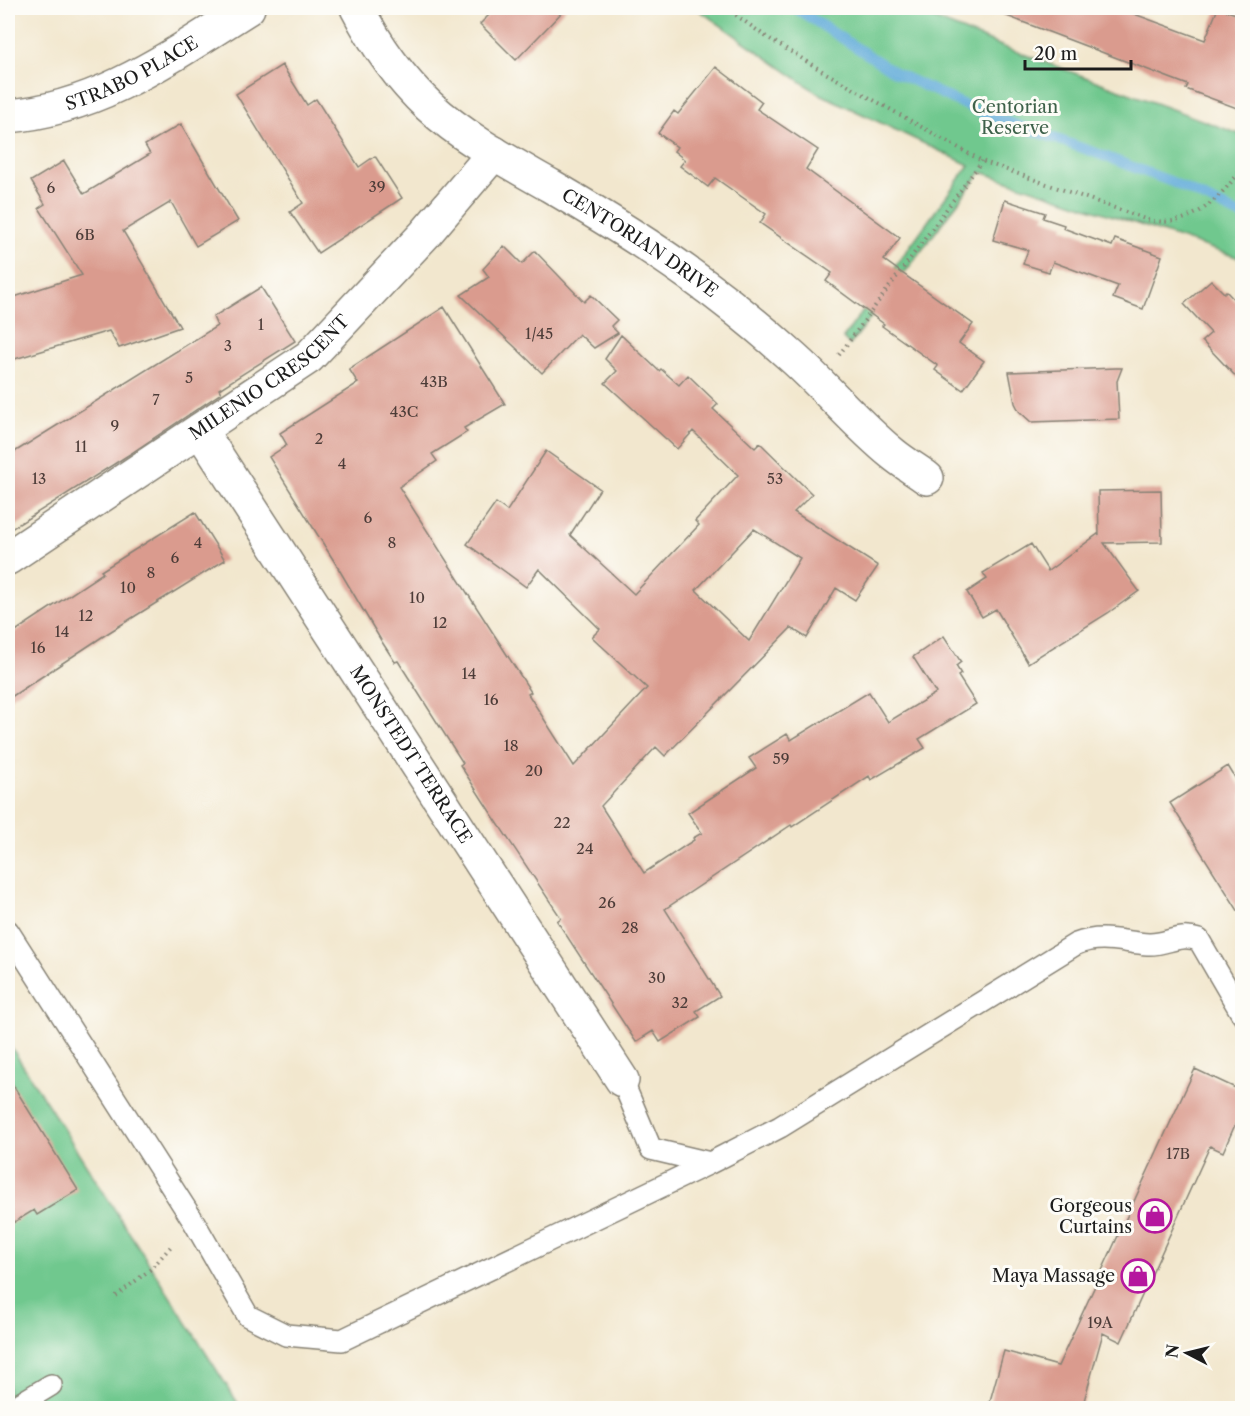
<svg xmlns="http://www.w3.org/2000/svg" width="1250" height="1416" font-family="'Libre Caslon Text',serif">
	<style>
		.green { fill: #70c88e; stroke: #467255; stroke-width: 1.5 }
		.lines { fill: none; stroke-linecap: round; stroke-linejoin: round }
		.stream { stroke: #61abd9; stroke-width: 10 }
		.building { fill: #da9b8e; fill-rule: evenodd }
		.lane-casing { stroke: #878275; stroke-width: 24 }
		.street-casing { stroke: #878275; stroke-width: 36 }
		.path { stroke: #878275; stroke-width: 4; stroke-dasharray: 1.5 4.5; stroke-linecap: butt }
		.lane { stroke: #fff; stroke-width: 21 }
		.street { stroke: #fff; stroke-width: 33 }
		.labels { text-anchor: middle; stroke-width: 6; stroke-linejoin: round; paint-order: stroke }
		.number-label { font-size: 15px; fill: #4c3c38 }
		.street-label { font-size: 18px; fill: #1c1c1c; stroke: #fdfcf7 }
		.park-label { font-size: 18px; fill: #3e614a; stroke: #fdfcf7 }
		.poi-label { font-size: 18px; fill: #1c1c1c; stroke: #fdfcf7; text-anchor: end }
	</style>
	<rect width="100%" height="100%" fill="#fdfcf7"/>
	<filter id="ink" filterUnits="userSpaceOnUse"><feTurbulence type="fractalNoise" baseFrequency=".0167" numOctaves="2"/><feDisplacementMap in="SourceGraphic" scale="12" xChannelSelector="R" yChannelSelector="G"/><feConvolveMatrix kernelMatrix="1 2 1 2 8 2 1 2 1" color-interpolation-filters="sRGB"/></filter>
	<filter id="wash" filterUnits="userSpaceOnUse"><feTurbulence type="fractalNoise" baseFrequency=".008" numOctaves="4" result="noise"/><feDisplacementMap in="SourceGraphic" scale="24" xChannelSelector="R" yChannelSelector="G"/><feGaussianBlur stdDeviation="1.35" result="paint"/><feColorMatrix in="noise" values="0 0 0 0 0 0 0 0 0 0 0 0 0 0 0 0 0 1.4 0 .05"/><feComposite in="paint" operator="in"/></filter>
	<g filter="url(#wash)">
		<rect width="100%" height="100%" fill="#f2e7ce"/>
		<path class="green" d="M696 8H907L1004 47 1242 135V259L981 172 850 345 843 338 969 165 816 92Z
			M8 1042 241 1408H8Z"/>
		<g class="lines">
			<path class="stream" d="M795 8 896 73 980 112 1096 153 1172 182 1242 216"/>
		</g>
		<g id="blocks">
			<path class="building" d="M496 8H566L516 60 480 24Z
				M991 8H1118L1205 40 1218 8 1242 16V110L1186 89 1188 85 991 10Z
				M282 65 307 105 316 99 359 167 375 156 402 198 318 253 290 212 303 203 236 94Z
				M716 67 762 102 757 109 818 150 806 169 900 238 884 260 973 324 959 343 984 361 963 390 935 370 938 366 882 326 884 324 826 281 832 273 760 223 766 214 715 178 708 187 680 166 685 160 674 151 677 147 658 133 674 111 678 114Z
				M181 124 238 221 196 246 171 202 123 231 180 327 119 348 109 331 8 361V299L82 275 39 208 45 204 31 181 64 161 84 194 150 154 145 145Z
				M1005 200 1045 213 1043 218 1064 225 1063 228 1112 246 1115 239 1162 256 1143 309 1113 298 1118 286 1053 262 1049 272 1023 264 1028 250 993 240Z
				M504 246 522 264 535 251 584 302 591 295 617 320 611 326 618 333 594 348 579 334 542 373 461 295 489 277 483 269Z
				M1211 280 1224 293 1226 291 1240 306 1242 304V383L1202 341 1211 333 1184 304Z
				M261 287 295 341 219 389 221 393 130 454 8 531V456L217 326 213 317Z
				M444 307 505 404 464 428 467 432 432 454 437 461 399 487 531 692 528 694 574 766 647 688 592 637 600 629 539 569 526 587 467 544 496 503 507 511 546 451 600 489 570 535 634 594 699 525 695 521 738 475 693 431 677 449 605 383 617 371 605 359 621 335 659 371 661 369 679 385 688 375 718 404 713 409 755 448 760 443 812 494 794 512 878 566 855 600 836 588 807 638 791 628 665 756 656 747 601 806 644 873 694 840 693 838 702 833 688 813 756 768 749 758 787 734 791 740 869 692 888 722 936 693 913 657 944 636 961 662 956 666 961 674 958 676 976 704 919 739 925 748 871 780 869 776 792 827 791 825 665 909 720 996 696 1011 700 1017 660 1042 653 1031 636 1042 557 921 561 918 489 810 460 765 463 763 398 661 395 662 382 642 334 561 269 457 287 445 280 433 358 383 349 369ZM754 529 800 558 749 641 696 590Z
				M1116 368H1122L1117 381 1119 419 1031 422 1019 411 1015 403 1009 372Z
				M1161 490 1162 542 1104 543 1139 591 1108 613 1028 663 996 609 982 617 967 592 987 579 983 573 1031 544 1048 571 1098 534 1099 536 1098 491Z
				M195 512 225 560 108 633 8 699V636L103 573 101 571Z
				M1228 766 1242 789V917L1170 803Z
				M1195 1069 1242 1091V1109L1223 1152 1210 1146 1121 1342 1103 1333 1082 1408H988L1004 1351 1058 1366Z
				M8 1077 78 1190 37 1215 34 1210 8 1226Z"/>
		</g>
	</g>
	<g filter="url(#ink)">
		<use href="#blocks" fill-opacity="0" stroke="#878275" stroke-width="1.5"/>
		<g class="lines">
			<g class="lane-casing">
				<path id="lane" d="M8 931 194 1222 248 1316 286 1335 342 1340 710 1163
					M622 1080 651 1149 710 1163 780 1127 1076 944C1102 934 1122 942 1148 944 1168 945 1176 933 1199 940L1242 1014
					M13 1408 51 1385"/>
			</g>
			<g class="street-casing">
				<g id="street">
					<path id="s1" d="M357 8C375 43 400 79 429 106 465 139 509 162 551 186 597 213 645 242 689 274 724 299 760 328 792 357 827 388 857 425 893 454 904 463 916 470 927 478"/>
					<path id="s2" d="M8 116C99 109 173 55 248 8"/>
					<path id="s3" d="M200 430 622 1080"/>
					<path id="s4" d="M8 558 309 357 425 234 494 153"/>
				</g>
			</g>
			<path class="path" d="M726 8 765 36 824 72 982 161 1148 220C1192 229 1217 200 1242 169
				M839 355 982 161
				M8 1275 12 1277
				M116 1296 151 1269 173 1244"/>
			<use href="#lane" class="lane"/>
			<use href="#street" class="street"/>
		</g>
	</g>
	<defs>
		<g id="shop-ring" transform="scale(1.725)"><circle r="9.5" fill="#fdfcf7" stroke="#b5179e" stroke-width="1.5"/><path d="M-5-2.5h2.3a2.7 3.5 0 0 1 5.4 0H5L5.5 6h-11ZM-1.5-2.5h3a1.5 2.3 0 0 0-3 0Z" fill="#b5179e"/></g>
	</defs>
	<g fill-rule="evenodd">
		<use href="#shop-ring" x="1155" y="1216"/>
		<use href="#shop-ring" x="1138" y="1276"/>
	</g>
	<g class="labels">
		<g class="number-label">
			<text x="377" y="192">39</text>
			<text x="51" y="193">6</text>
			<text x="85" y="240">6B</text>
			<text x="261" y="330">1</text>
			<text x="539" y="339">1/45</text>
			<text x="228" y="351">3</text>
			<text x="189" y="383">5</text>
			<text x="434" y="387">43B</text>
			<text x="156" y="405">7</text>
			<text x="404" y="417">43C</text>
			<text x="115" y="431">9</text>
			<text x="319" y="444">2</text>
			<text x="81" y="452">11</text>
			<text x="342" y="469">4</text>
			<text x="39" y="484">13</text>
			<text x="775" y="484">53</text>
			<text x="368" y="523">6</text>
			<text x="198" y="548">4</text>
			<text x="392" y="548">8</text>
			<text x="175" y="563">6</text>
			<text x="151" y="578">8</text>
			<text x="128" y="593">10</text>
			<text x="417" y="603">10</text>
			<text x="86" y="621">12</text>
			<text x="440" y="628">12</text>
			<text x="62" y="637">14</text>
			<text x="38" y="653">16</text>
			<text x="469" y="679">14</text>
			<text x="491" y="705">16</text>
			<text x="511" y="751">18</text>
			<text x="781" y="764">59</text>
			<text x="534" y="776">20</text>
			<text x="562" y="828">22</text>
			<text x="585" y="854">24</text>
			<text x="607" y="908">26</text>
			<text x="630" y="933">28</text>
			<text x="657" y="983">30</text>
			<text x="680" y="1008">32</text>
			<text x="1178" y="1159">17B</text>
			<text x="1100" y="1328">19A</text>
		</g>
		<g class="street-label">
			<text dy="6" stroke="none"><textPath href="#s2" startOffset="132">STRABO PLACE</textPath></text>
			<text dy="6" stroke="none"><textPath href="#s1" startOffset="374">CENTORIAN DRIVE</textPath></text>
			<text dy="6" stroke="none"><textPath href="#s4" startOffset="318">MILENIO CRESCENT</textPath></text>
			<text dy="6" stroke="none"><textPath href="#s3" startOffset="387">MONSTEDT TERRACE</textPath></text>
		</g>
		<g class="park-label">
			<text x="1015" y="113">Centorian<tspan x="1015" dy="21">Reserve</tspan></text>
		</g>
		<g class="poi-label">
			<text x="1132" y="1212">Gorgeous<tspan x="1132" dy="21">Curtains</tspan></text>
			<text x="1115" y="1282">Maya Massage</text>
		</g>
	</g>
	<rect width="1250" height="1416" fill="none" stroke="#fdfcf7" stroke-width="30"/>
	<g transform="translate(1187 1353) rotate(277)" stroke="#fdfcf7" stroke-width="4.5" paint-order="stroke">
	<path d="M0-4.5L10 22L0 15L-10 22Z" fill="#1c1c1c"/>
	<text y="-9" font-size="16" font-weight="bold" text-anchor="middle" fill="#1c1c1c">N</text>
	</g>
	<path d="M1025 60v9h106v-9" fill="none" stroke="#1c1c1c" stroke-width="3"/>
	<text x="1034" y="60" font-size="18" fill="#1c1c1c" stroke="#fdfcf7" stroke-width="4.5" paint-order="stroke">20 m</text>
</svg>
